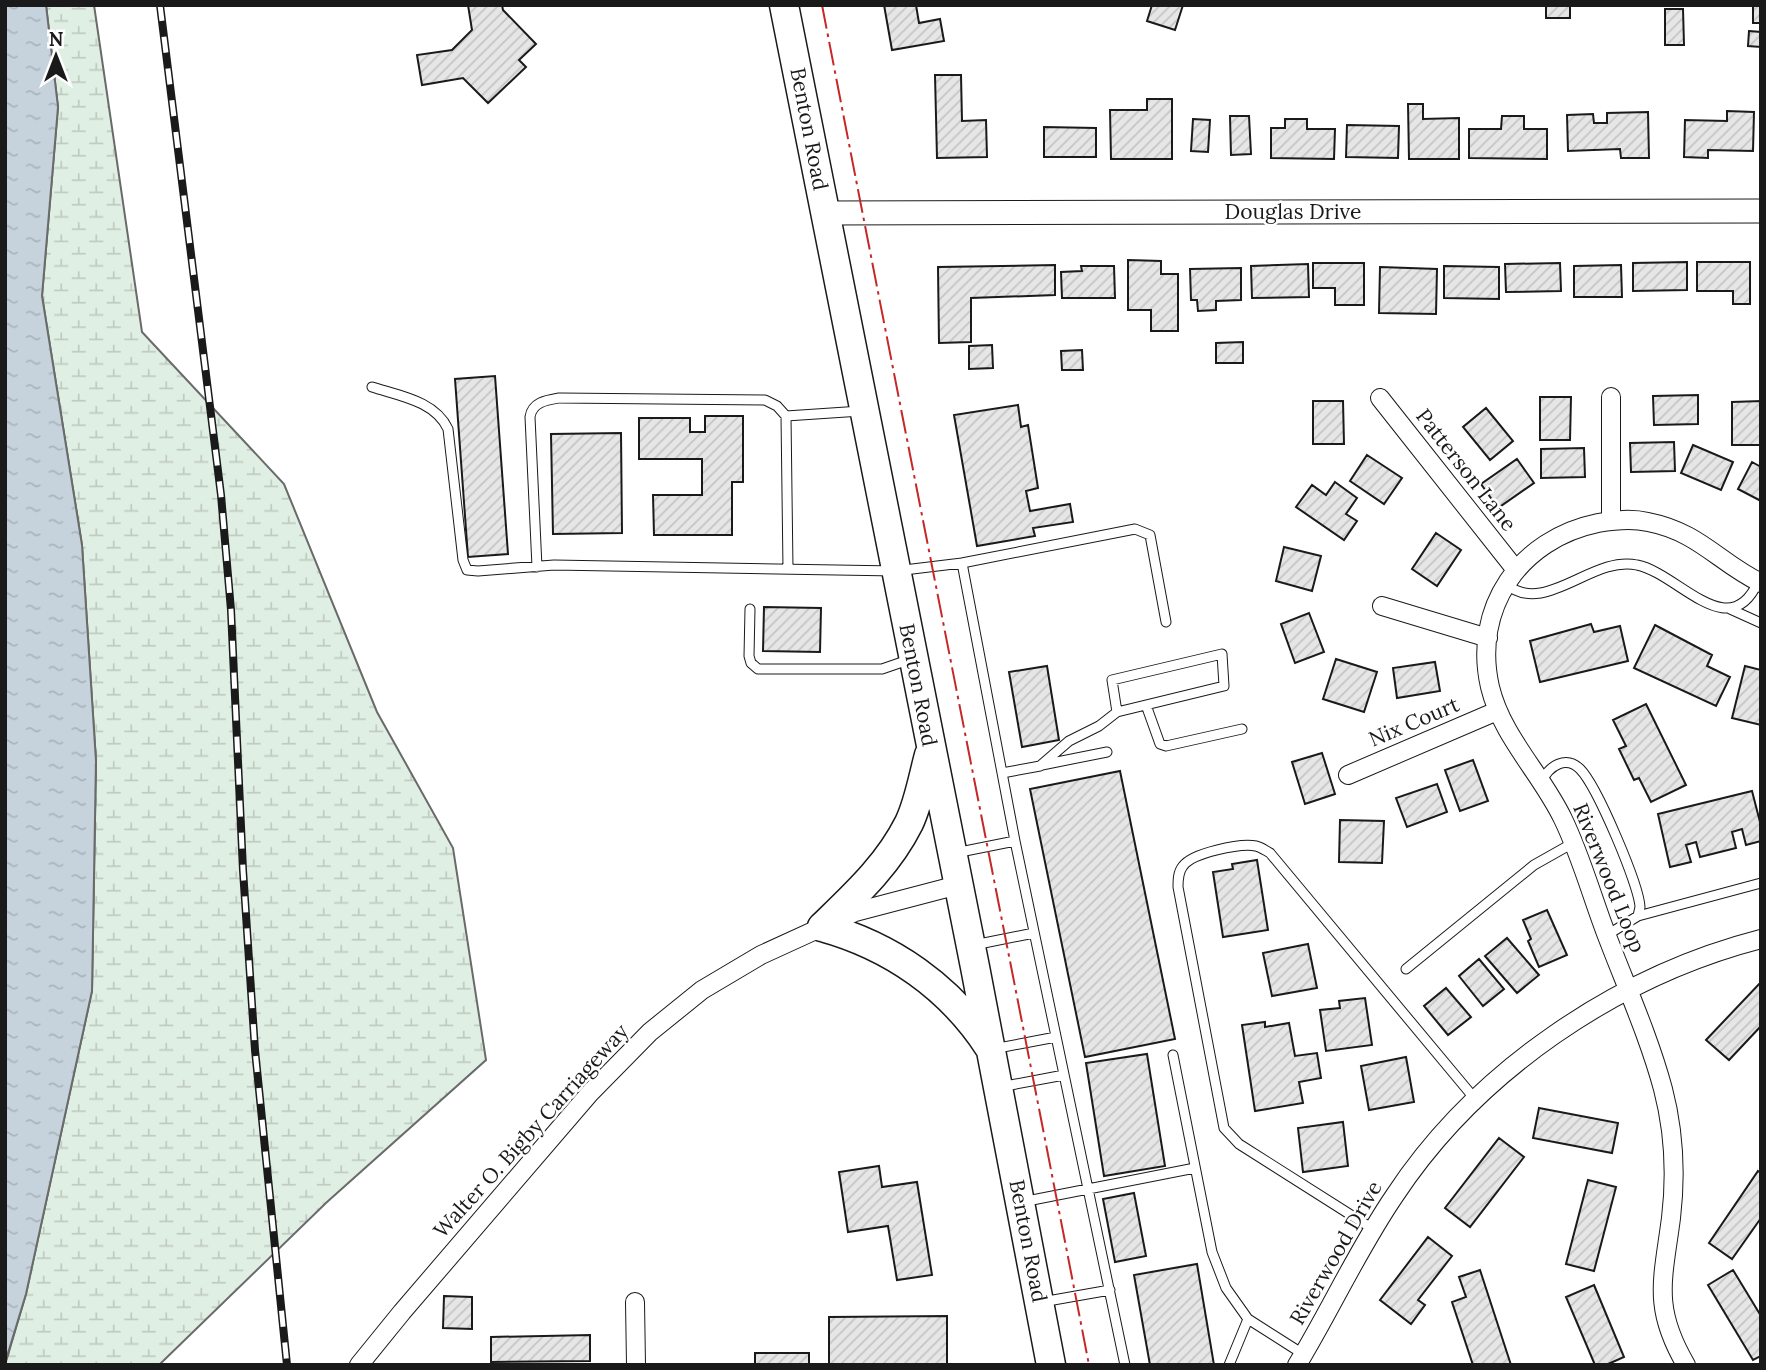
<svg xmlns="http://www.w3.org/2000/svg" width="1766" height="1370" font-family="Lora,serif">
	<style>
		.wetland { fill: url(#wetland-marsh); stroke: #6a6a6a; stroke-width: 2 }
		.water { fill: url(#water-ripples); stroke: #6a6a6a; stroke-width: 2 }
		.building { fill: url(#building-hatch); stroke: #1a1a1a; stroke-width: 2 }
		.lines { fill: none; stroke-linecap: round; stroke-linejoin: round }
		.service-casing { stroke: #1a1a1a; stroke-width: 11 }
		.minor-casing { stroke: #1a1a1a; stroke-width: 20 }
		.tertiary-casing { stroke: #1a1a1a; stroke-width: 25 }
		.primary-casing { stroke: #1a1a1a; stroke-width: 31 }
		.service { stroke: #fff; stroke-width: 9 }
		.minor { stroke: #fff; stroke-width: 18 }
		.tertiary { stroke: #fff; stroke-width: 23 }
		.primary { stroke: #fff; stroke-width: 28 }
		.rail-casing { stroke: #1a1a1a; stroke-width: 8 }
		.rail { stroke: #fff; stroke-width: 5; stroke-dasharray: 16; stroke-linecap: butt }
		.power { stroke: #c62828; stroke-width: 2; stroke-dasharray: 24 5 3.5 5; stroke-linecap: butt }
		.labels { text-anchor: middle; stroke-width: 5; stroke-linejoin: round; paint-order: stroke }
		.street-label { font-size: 21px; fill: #1a1a1a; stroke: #fff }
	</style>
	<defs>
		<pattern id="wetland-marsh" width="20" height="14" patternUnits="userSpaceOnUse" patternTransform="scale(1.75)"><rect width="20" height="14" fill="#e0efe3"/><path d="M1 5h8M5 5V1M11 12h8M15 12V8" fill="none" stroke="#c0ccc2"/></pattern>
		<pattern id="water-ripples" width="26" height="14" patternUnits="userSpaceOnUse" patternTransform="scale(1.75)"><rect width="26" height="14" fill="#c6d2dc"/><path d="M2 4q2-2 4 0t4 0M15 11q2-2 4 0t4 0" fill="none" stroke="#aab4bc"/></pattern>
		<pattern id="building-hatch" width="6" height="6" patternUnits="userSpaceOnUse" patternTransform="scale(1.75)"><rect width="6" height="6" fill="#e6e6e6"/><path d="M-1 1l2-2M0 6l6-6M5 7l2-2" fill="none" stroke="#c5c5c5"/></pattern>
	</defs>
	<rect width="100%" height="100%" fill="#fff"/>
	<path class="wetland" d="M46 5H94L142 332 284 484 377 712 453 848 486 1060 327 1202 159 1365H5L26 1294 92 991 96 761 82 545 42 296 58 107Z"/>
	<path class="water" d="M5 5H46L58 107 42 296 82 545 96 761 92 991 26 1294 5 1363Z"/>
	<path class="building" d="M468 5H502L503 10 536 44 519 60 526 67 488 103 463 78 422 85 417 55 452 50 472 30Z
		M884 5H916L919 23 940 19 944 41 892 50Z
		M1152 5H1183L1175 30 1147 21Z
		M1546 5H1570V18H1546Z
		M1753 5H1761V23H1753Z
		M1665 9H1683L1684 45H1665Z
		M1749 31 1761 32V47L1748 46Z
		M935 75H961L962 121 986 120 987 157 937 158Z
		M1147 99H1172V159H1111L1110 110H1147Z
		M1408 104H1423V119L1459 118V159H1409Z
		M1727 111 1754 112 1753 151 1708 150V158L1684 157 1685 120 1727 121Z
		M1648 112 1649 158H1621L1620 149 1568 151 1567 115 1593 114 1594 123H1607V113Z
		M1230 116H1249L1251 154 1231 155Z
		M1502 116H1524V129H1547V159L1469 158V129H1501Z
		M1193 119 1210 120 1208 152 1191 151Z
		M1285 119H1307V129H1335L1334 159 1271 158V128H1285Z
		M1347 125 1399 126 1398 158 1346 157Z
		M1044 127 1096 128V157H1044Z
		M1128 260 1161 261V274H1178V331H1151V310H1128Z
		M1687 262V290L1633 291V263Z
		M1697 262H1750V304H1733V291H1697Z
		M1313 263H1364V305H1335V288H1313Z
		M1560 263 1561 291 1506 292 1505 264Z
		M1308 264 1309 297 1252 298 1251 266Z
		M1055 265V295L971 298V342L939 343 938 267Z
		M1621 265 1622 297H1574V266Z
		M1081 266H1114L1115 298H1062L1061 272 1082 271Z
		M1444 266 1499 267V299L1444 298Z
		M1380 267 1437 269 1436 314 1379 313Z
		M1241 268V300L1216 301V310L1198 311 1197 300H1191L1190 269Z
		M1243 342V363H1216V343Z
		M992 345 993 368 969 369V346Z
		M1082 350 1083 370H1062L1061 351Z
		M495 376 508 554 468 557 455 379Z
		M1698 395V424L1654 425 1653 396Z
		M1540 397H1571L1570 440H1540Z
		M1313 401H1343L1344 444H1313Z
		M1761 401V445H1732V402Z
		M1018 405 1021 427 1028 425 1038 488 1026 491 1030 511 1070 504 1073 522 1033 528 1035 536 977 546 954 415Z
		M1486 408 1513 441 1490 460 1463 427Z
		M705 416H743V482H732V535H654L653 495H702V459H639V418H690V432H705Z
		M621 433 622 533 553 534 551 434Z
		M1674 442 1675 471 1631 472 1630 443Z
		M1693 445 1733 462 1721 490 1681 473Z
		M1584 448 1585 477 1541 478V449Z
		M1367 455 1402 478 1384 504 1350 481Z
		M1517 459 1534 483 1498 508 1481 484Z
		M1752 462 1761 467V501L1738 489Z
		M1335 482 1357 498 1346 514 1357 521 1344 540 1296 507 1312 485 1326 495Z
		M1436 533 1461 550 1437 586 1412 569Z
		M1284 547 1321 556 1312 591 1276 581Z
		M764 607 821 608 820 652 763 651Z
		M1309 613 1324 652 1295 663 1281 624Z
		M1591 624 1594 632 1620 626 1628 661 1540 682 1530 641Z
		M1655 625 1712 655 1707 666 1730 677 1716 706 1634 668Z
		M1336 659 1377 672 1364 712 1323 699Z
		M1435 662 1440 691 1397 698 1393 668Z
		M1047 666 1059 740 1022 747 1009 672Z
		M1745 666 1761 670V725L1732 718Z
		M1646 704 1686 785 1651 802 1639 778 1634 780 1619 749 1626 746 1613 720Z
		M1322 753 1335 794 1305 804 1292 762Z
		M1473 760 1488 801 1460 811 1445 770Z
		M1120 771 1175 1039 1085 1057 1030 789Z
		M1437 784 1447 812 1407 827 1396 798Z
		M1752 791 1761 826V841L1746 845 1742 829 1732 832 1736 848 1700 857 1696 842 1686 845 1691 862 1670 867 1658 814Z
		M1340 820 1384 821 1382 863 1339 862Z
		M1257 860 1268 930 1223 937 1213 872 1233 869 1232 864Z
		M1547 910 1567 955 1539 967 1528 941 1531 939 1523 920Z
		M1507 938 1539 975 1517 993 1485 956Z
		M1308 944 1317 988 1272 996 1263 953Z
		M1479 959 1504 989 1483 1006 1459 976Z
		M1761 982V1026L1729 1060 1706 1040Z
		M1446 988 1471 1017 1448 1035 1424 1006Z
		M1365 998 1372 1045 1326 1051 1320 1010 1340 1008 1339 1001Z
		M1265 1022V1027L1289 1023 1295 1056 1317 1053 1321 1078 1299 1082 1303 1103 1255 1111 1242 1025Z
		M1147 1054 1165 1166 1104 1176 1086 1063Z
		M1406 1057 1414 1102 1369 1110 1361 1066Z
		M1539 1108 1618 1123 1612 1153 1533 1138Z
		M1343 1122 1348 1166 1303 1172 1298 1128Z
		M1499 1138 1524 1157 1470 1227 1445 1208Z
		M879 1166 882 1187 917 1182 932 1275 897 1280 888 1226 848 1232 839 1172Z
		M1758 1171 1761 1173V1218L1732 1259 1709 1243Z
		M1588 1180 1616 1187 1594 1271 1566 1264Z
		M1134 1193 1146 1256 1115 1262 1103 1199Z
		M1428 1237 1452 1256 1418 1300 1425 1305 1411 1324 1380 1300Z
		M1197 1264 1214 1365H1150L1134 1275Z
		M1480 1270 1511 1365H1473L1452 1302 1466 1297 1459 1277Z
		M1733 1270 1761 1316V1356L1753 1360 1708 1285Z
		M1594 1285 1624 1357 1606 1365H1595L1566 1297Z
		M444 1296 472 1297V1329L443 1328Z
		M947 1316V1365H829V1317Z
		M590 1335V1361L491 1362V1337Z
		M755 1353H809V1365H755Z"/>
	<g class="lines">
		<g class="service-casing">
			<path id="service" d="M372 387C400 396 435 401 448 429L463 560 467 570 478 571 554 565 896 571 962 563 1015 841 1125 1365
				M786 416 861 411
				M962 563 1135 529 1150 535 1166 622
				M537 567 530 417C532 402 547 400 559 398L765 400 777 406 786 416 788 569
				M1506 584C1545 617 1592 555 1637 565 1678 573 1729 646 1758 582
				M750 609 749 656 751 663 758 669H882L911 659
				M1730 609 1761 623
				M1146 705 1160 744 1166 746 1242 729
				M1042 765 1107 752
				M1002 773 1040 766 1069 741 1099 726 1117 712 1112 680 1222 654 1224 686 1117 712
				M1542 781C1549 766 1566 755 1580 769 1597 786 1639 885 1640 907L1638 916 1607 935
				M955 853 1015 841
				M1638 916 1761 883
				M974 945 1034 933
				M1406 969 1534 865 1573 843
				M993 1049 1056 1037
				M1173 1055 1212 1252 1226 1288 1248 1319
				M1000 1087 1064 1075
				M1022 1202 1195 1168
				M1373 1229 1239 1144 1224 1128 1178 887C1178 880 1178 872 1183 866 1192 853 1240 843 1256 846 1261 847 1266 851 1270 853L1475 1099
				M1042 1302 1110 1290
				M1229 1365 1248 1319 1303 1354"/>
		</g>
		<g class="minor-casing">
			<path id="minor" d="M1611 397V521
				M1380 398 1516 570
				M1382 606 1488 638
				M1348 775 1497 711
				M635 1302 636 1365
				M359 1365 402 1312 590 1093 650 1032 702 990 761 955 855 912 958 885
				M1297 1365C1331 1309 1358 1249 1395 1195 1477 1071 1617 976 1761 939
				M1686 1365C1652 1307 1663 1280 1671 1218 1676 1176 1674 1131 1663 1089 1649 1037 1626 986 1607 936 1592 897 1581 856 1563 819 1541 773 1502 737 1490 687 1472 608 1520 539 1598 523 1615 520 1631 518 1648 522 1699 532 1718 562 1761 583"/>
		</g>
		<g class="tertiary-casing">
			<path id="tertiary" d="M825 213 1761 211"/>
		</g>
		<g class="primary-casing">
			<path id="primary" d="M784 5 975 967 1051 1365
				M822 927C855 895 888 865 909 823 919 802 923 777 929 755
				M822 927C891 946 950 987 989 1047"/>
		</g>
		<use href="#service" class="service"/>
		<use href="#minor" class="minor"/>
		<use href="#tertiary" class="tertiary"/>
		<use href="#primary" class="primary"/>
		<g class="rail-casing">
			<path id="rail" d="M160 5 221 495 231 610 243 870 255 1050 287 1365"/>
		</g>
		<use href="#rail" class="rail"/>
		<path class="power" d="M822 5C910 459 1001 911 1089 1365"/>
	</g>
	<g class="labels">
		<g class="street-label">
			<text transform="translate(809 129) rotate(79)" y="7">Benton Road</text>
			<text x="1293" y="219">Douglas Drive</text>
			<text transform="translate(1466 470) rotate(52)" y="7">Patterson Lane</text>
			<text transform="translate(918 685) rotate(79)" y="7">Benton Road</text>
			<text transform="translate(1414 722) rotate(-23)" y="7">Nix Court</text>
			<text transform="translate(1609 878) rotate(68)" y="7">Riverwood Loop</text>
			<text transform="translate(531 1131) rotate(-48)" y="7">Walter O. Bigby Carriageway</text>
			<text transform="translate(1028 1241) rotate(79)" y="7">Benton Road</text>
			<text transform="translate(1336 1253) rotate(-60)" y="7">Riverwood Drive</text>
		</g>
	</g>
	<rect width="1766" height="1370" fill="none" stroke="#1a1a1a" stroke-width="14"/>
	<g transform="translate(56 56)" stroke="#ffffff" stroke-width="5" paint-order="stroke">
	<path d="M0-5L12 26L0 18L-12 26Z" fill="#1a1a1a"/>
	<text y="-10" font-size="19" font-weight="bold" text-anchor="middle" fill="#1a1a1a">N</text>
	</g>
</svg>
